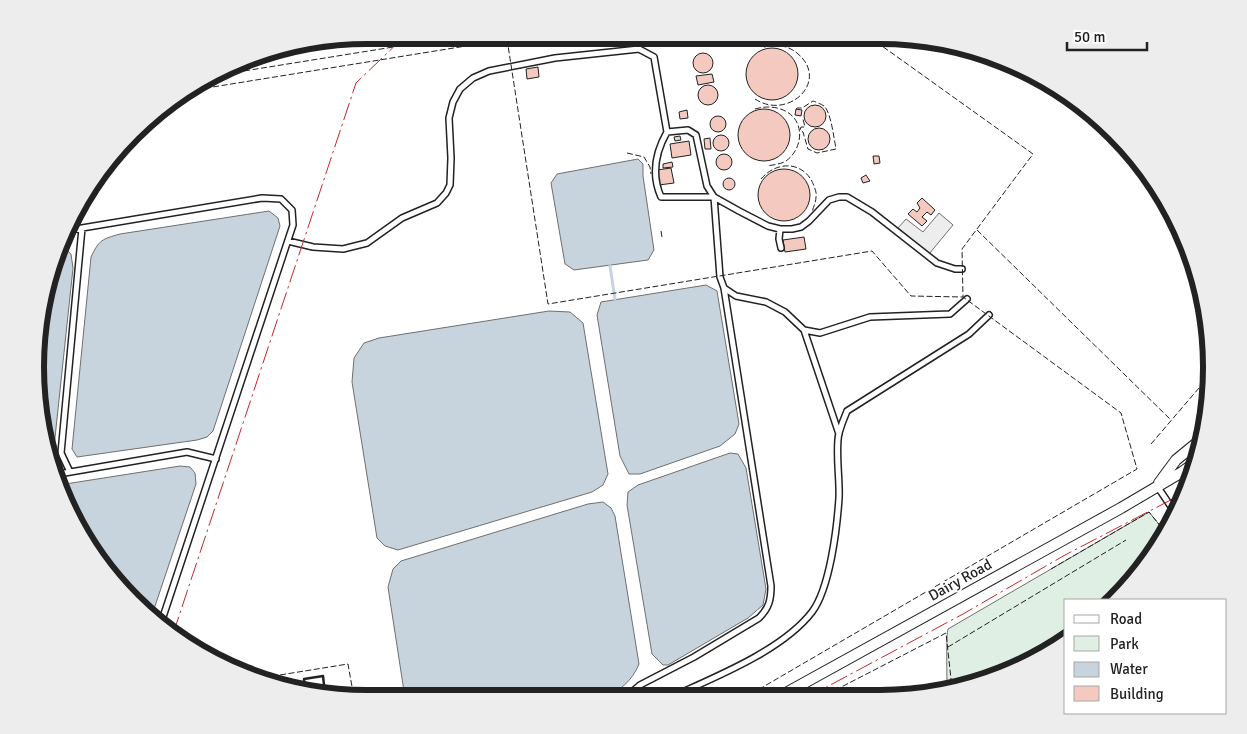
<svg xmlns="http://www.w3.org/2000/svg" width="1247" height="734" font-family="Signika,sans-serif">
	<style>
		.green { fill: #e0efe3; stroke: #6f6f6f }
		.parking { fill: #ededed; stroke: #6f6f6f }
		.water { fill: #c7d3dd; stroke: #6f6f6f }
		.lines { fill: none; stroke-linecap: round; stroke-linejoin: round }
		.stream { stroke: #c7d3dd; stroke-width: 3 }
		.building { fill: #f3c9c0; stroke: #222 }
		.lane-casing { stroke: #222; stroke-width: 8 }
		.street-casing { stroke: #222; stroke-width: 12 }
		.lane { stroke: #fff; stroke-width: 5 }
		.street { stroke: #fff; stroke-width: 10 }
		.fence { stroke: #222; stroke-width: 1; stroke-dasharray: 6 2.5; stroke-linecap: butt }
		.wall { stroke: #222; stroke-width: 2.5 }
		.power { stroke: #c62828; stroke-width: 1; stroke-dasharray: 18 4 2.5 4; stroke-linecap: butt }
		.labels { text-anchor: middle; stroke-width: 4; stroke-linejoin: round; paint-order: stroke }
		.street-label { font-size: 15px; fill: #222; stroke: #fff }
		.rim { fill: none; stroke: #222; stroke-width: 6 }
	</style>
	<rect width="100%" height="100%" fill="#fff"/>
	<path class="green" d="M1192 476 1183 502 1181 499 1183 484Z
		M1149 512 1166 533 1156 551 1116 600H1066V639L1046 654 986 681 947 689C947 678 946 634 948 629Z"/>
	<path class="parking" d="M939 213 953 225 929 254 898 228 906 219 923 232Z"/>
	<path class="water" d="M638 159 643 164V176L654 250 648 260 574 270 565 264 551 183 557 174Z
		M269 211 278 218 280 226 213 431 207 437 197 440 77 457 72 449 91 257C99 240 102 239 120 234Z
		M62 246 71 254 73 268 54 447 50 457 35 367 46 281Z
		M706 285 717 291 739 424 735 434 720 446 640 474H629L620 456 597 315 601 302Z
		M549 311 570 312 583 323 608 474 603 485 592 492 398 550 385 546 377 538 352 382 354 358 364 343 379 338Z
		M730 453 738 454 746 468 766 589 763 605 748 618 668 665H663L652 654 627 505 628 492 638 485Z
		M180 466 190 467 195 473 196 484 152 615 104 569 59 485Z
		M603 502 611 508 615 516 639 664C632 681 621 689 606 698H405L388 587 393 569 401 561 588 504Z"/>
	<g class="lines">
		<path class="stream" d="M610 266 615 299"/>
	</g>
	<path class="building" d="M746 74a26 26 0 1 1 52 0a26 26 0 1 1-52 0Z
		M693 63a10 10 0 1 1 20 0a10 10 0 1 1-20 0Z
		M538 67 539 77 527 79 526 69Z
		M712 74 714 82 698 85 696 76Z
		M698 95a10 10 0 1 1 20 0a10 10 0 1 1-20 0Z
		M804 116a11 11 0 1 1 22 0a11 11 0 1 1-22 0Z
		M796 109 802 110 801 116 795 115Z
		M738 135a26 26 0 1 1 52 0a26 26 0 1 1-52 0Z
		M687 110 688 118 680 119 679 112Z
		M710 124a8 8 0 1 1 16 0a8 8 0 1 1-16 0Z
		M808 139a11 11 0 1 1 22 0a11 11 0 1 1-22 0Z
		M713 143a8 8 0 1 1 16 0a8 8 0 1 1-16 0Z
		M680 136 681 140 675 141 674 137Z
		M710 138 711 149H705L704 139Z
		M689 141 691 155 672 158 670 144Z
		M716 162a8 8 0 1 1 16 0a8 8 0 1 1-16 0Z
		M873 156H879L880 163 874 164Z
		M672 162 673 167 663 168V164Z
		M671 168 674 183 659 185 657 170Z
		M758 195a26 26 0 1 1 52 0a26 26 0 1 1-52 0Z
		M866 175 870 181 863 183 861 178Z
		M723 184a6 6 0 1 1 12 0a6 6 0 1 1-12 0Z
		M922 198 935 210 931 215 927 212 922 217 927 221 922 226 908 214 913 209 917 212 920 208 917 203Z
		M804 237 806 249 785 252 783 240Z
		M54 460 60 463 57 469 51 466Z
		M909 693 911 697 898 698Z"/>
	<g class="lines">
		<g class="lane-casing">
			<path id="lane" d="M667 132C655 153 651 174 661 197H714
				M780 229 779 239 781 248
				M70 230 262 198 281 199 292 210 293 225 161 623
				M288 241 313 247 343 249 367 243 402 218 437 203 446 193 450 185 451 158 449 118 453 102 460 89 473 78 489 71 555 58 639 49 654 57 667 132 688 130 696 135 707 186 714 197 739 211 768 226 780 229H792L801 227 809 221 829 200 839 197H847L872 212 937 263 955 269H962
				M724 288 736 296 766 302 785 312 804 330 820 333 870 317 950 314 967 299
				M804 330 839 434
				M70 472 61 453 82 228
				M53 475 187 452 216 459
				M1157 486 1176 514
				M625 698 640 685 694 657 759 618C769 608 771 600 771 586L724 288 720 277 714 197
				M669 698C713 678 782 651 812 612 830 588 837 528 839 498 840 479 835 450 839 433 841 426 844 418 847 411L969 334 989 315"/>
		</g>
		<g class="street-casing">
			<path id="street" d="M1159 483 1176 460 1204 437
				M777 698 1121 508 1182 472 1197 461"/>
		</g>
		<use href="#lane" class="lane"/>
		<use href="#street" class="street"/>
		<path class="fence" d="M507 39 548 304 872 251 911 296 963 297
			M219 75 468 35
			M188 91 534 35
			M755 99C788 121 831 81 797 53 787 45 776 44 764 47
			M755 109C778 102 804 114 799 141 797 149 793 156 786 161 781 164 773 165 767 166
			M796 109 797 108H802L813 101C816 102 821 104 824 106 831 112 834 139 836 149L817 153 808 149 803 132 800 130 801 127H805L803 119
			M627 153 644 157 650 167 651 174
			M761 179C777 160 805 161 814 186 815 189 817 193 816 197 816 202 813 208 812 212
			M977 230 1171 420
			M661 231 662 237
			M1151 444 1211 374
			M1051 569 1149 512 1166 533
			M948 647 1126 540
			M255 679 348 664 354 698
			M744 698 1137 469 1121 413 963 297 962 249 1033 154 868 36
			M820 698 946 633 952 688"/>
		<path class="wall" d="M285 684V686
			M306 691 304 679 323 676 325 694"/>
		<path class="power" d="M173 634 356 83 406 35
			M806 698 963 614 1065 555 1188 491"/>
	</g>
	<g class="labels">
		<g class="street-label">
			<text transform="translate(960 580) rotate(-29)" y="5">Dairy Road</text>
		</g>
	</g>
	<path d="M0 0H1247V734H0ZM367 44H880A323 323 0 0 1 1203 367V367A323 323 0 0 1 880 690H367A323 323 0 0 1 44 367V367A323 323 0 0 1 367 44Z" fill="#ededed" fill-rule="evenodd"/>
	<path class="rim" d="M367 44H880A323 323 0 0 1 1203 367V367A323 323 0 0 1 880 690H367A323 323 0 0 1 44 367V367A323 323 0 0 1 367 44Z"/>
	<rect x="1064" y="599" width="162" height="115" fill="#ffffff" stroke="#a7a7a7"/>
	<rect x="1074" y="615" width="25" height="8" fill="#ffffff" stroke="#a7a7a7"/>
	<text x="1110" y="624" font-size="15" fill="#222222">Road</text>
	<rect x="1074" y="636" width="25" height="15" fill="#e0efe3" stroke="#a7a7a7"/>
	<text x="1110" y="649" font-size="15" fill="#222222">Park</text>
	<rect x="1074" y="662" width="25" height="15" fill="#c7d3dd" stroke="#a7a7a7"/>
	<text x="1110" y="674" font-size="15" fill="#222222">Water</text>
	<rect x="1074" y="686" width="25" height="15" fill="#f3c9c0" stroke="#a7a7a7"/>
	<text x="1110" y="699" font-size="15" fill="#222222">Building</text>
	<path d="M1067 42v8h80v-8" fill="none" stroke="#222222" stroke-width="2.5"/>
	<text x="1074" y="42" font-size="15" fill="#222222" stroke="#ffffff" stroke-width="4" paint-order="stroke">50 m</text>
</svg>
